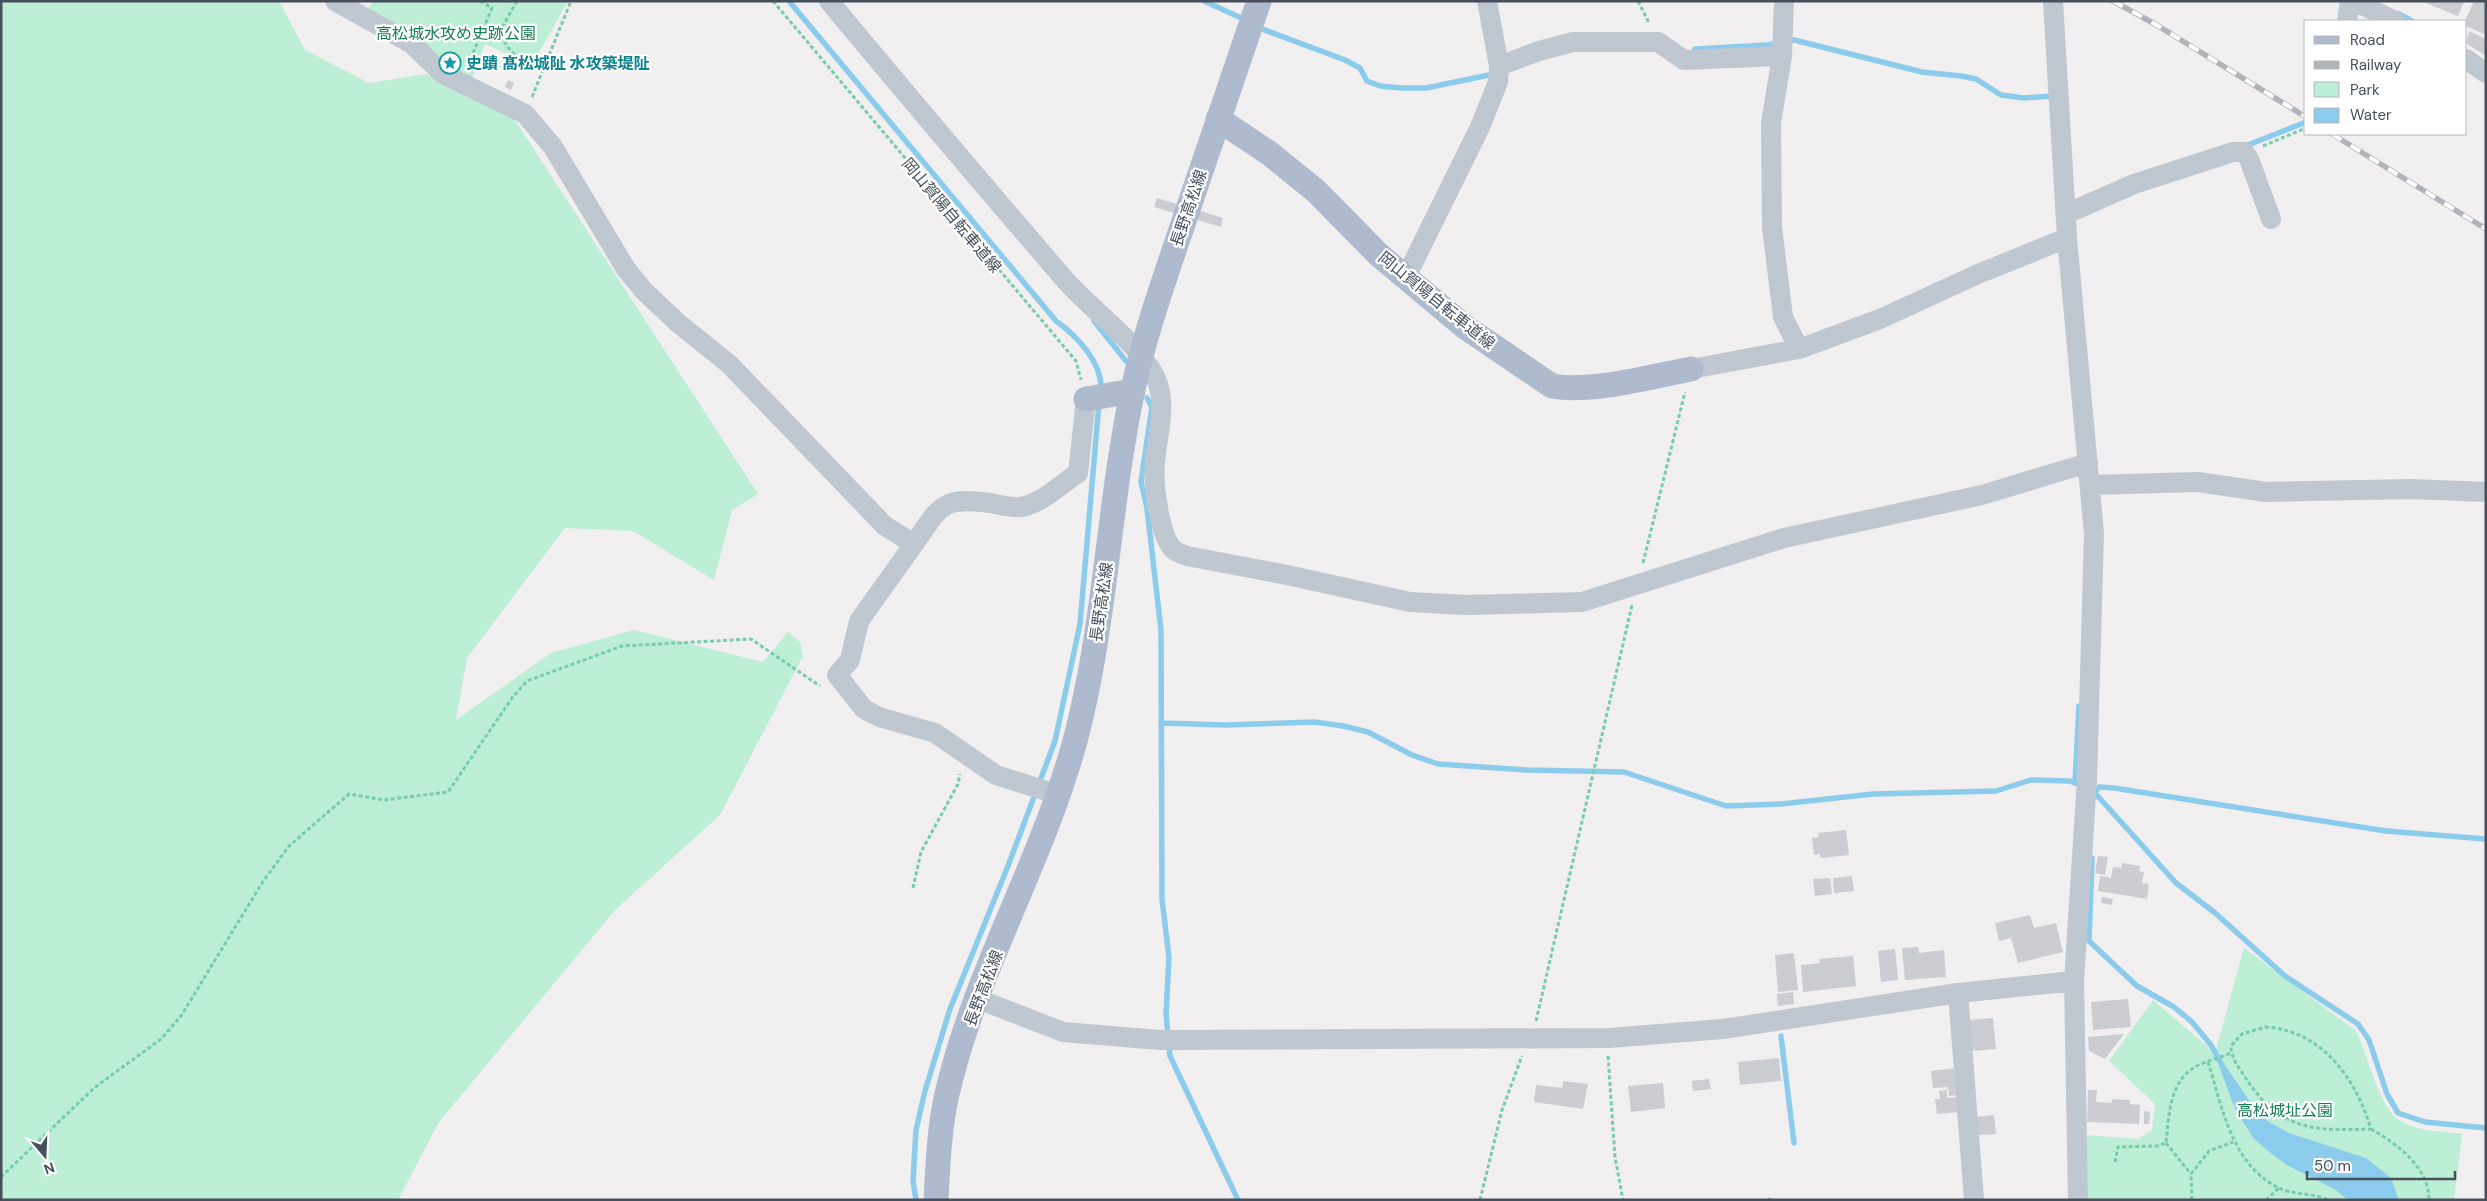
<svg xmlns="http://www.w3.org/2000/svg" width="2487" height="1201" font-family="'DM Sans','Noto Sans JP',sans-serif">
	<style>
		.green { fill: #bdeed6 }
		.water { fill: #8bcbeb }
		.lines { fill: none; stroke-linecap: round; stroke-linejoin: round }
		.stream { stroke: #8bcbeb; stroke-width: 5.5 }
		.building { fill: #cbcdd3 }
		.path { stroke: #76ccac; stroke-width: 3; stroke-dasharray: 4 2.5; stroke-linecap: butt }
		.minor { stroke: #bfc7d0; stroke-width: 20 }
		.major { stroke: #aebacd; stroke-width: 25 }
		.rail-casing { stroke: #b1b3b9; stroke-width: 5.5 }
		.rail { stroke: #fff; stroke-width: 4; stroke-dasharray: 11; stroke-linecap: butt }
		.labels { text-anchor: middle; stroke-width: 4.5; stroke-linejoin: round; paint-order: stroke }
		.park-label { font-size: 16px; fill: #187d56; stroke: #fff }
		.culture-label { font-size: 16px; font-weight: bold; fill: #0d838f; stroke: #fff; text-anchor: start }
		.street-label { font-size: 16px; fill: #474f5c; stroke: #fff }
	</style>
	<rect width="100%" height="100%" fill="#f1efef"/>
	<path class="green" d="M1 1H279L305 50 369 83 426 74 513 117 758 494 732 510 714 580 633 531 565 528 467 658 456 720 551 653 634 630 763 662 788 632 800 642 803 656 720 815 615 910 439 1122 398 1200H1Z
		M374 1H568L532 65 485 44 472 79 450 73 419 40 368 8Z
		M2244 948 2355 1030C2369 1054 2378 1110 2402 1122 2420 1132 2443 1131 2462 1134L2454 1200H2084L2085 1135 2139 1139 2152 1130 2155 1104 2109 1061 2153 1000 2215 1053Z"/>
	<path class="water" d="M2225 1065 2255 1109 2269 1122 2289 1133 2366 1158 2391 1178 2399 1200H2348L2336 1190 2287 1165 2272 1154 2254 1139 2235 1109 2219 1066Z"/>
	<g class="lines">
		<path class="stream" d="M789 1 1056 321C1077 336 1103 363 1101 391
			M1204 1 1239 17
			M2399 14 2412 21
			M1262 29 1345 60 1360 68 1367 81 1380 86 1401 88H1426L1494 74
			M1695 49 1767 45 1794 40 1922 72 1961 76 1976 79 2001 95 2024 98 2052 96V98
			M2248 145 2306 122
			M1094 321 1126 361
			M1147 398 1152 407 1141 482 1147 508 1161 630 1162 899 1169 957 1166 1014 1170 1056 1238 1200
			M1161 723 1225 725 1315 722 1343 726 1368 732 1412 755 1438 764 1527 770 1624 772 1726 806 1781 804 1873 794 1996 791 2031 780 2070 781 2082 786
			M2075 783 2079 706
			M2090 790 2094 792 2176 883 2214 912 2285 976 2358 1024 2369 1040 2387 1094 2398 1113 2425 1122 2486 1128
			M2094 794 2099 787 2114 788 2386 831 2486 839
			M2092 858 2089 941 2137 986 2174 1007 2192 1022 2211 1045 2222 1065
			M1781 1036 1794 1143
			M916 1200 913 1181 916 1130 925 1091 950 1009 1008 866 1055 741 1080 624 1099 403"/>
	</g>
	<path class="building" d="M2421 1H2464L2458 16Z
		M2474 1H2486V35L2466 26 2465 21Z
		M2469 31 2486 39V56L2466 43Z
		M508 80 514 83 511 90 505 87Z
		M1157 198 1223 218 1221 227 1154 207Z
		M1846 830 1849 855 1821 858 1820 854 1814 855 1812 838 1819 837 1818 833Z
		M2098 856 2108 857 2105 875 2095 873Z
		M2122 863 2140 866 2139 871 2144 872 2142 883 2149 884 2147 899 2098 891 2100 876 2111 878 2113 867 2121 868Z
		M1852 876 1854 891 1834 893 1833 878Z
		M1830 878 1832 894 1815 896 1813 879Z
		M2102 897 2113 899 2112 905 2101 903Z
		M2030 915 2034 928 2056 923 2063 952 2018 963 2011 938 1999 941 1995 923Z
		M1918 947 1919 953 1944 950 1946 977 1905 980 1902 948Z
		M1895 949 1898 980 1881 982 1878 951Z
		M1794 953 1798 990 1778 992 1775 955Z
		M1853 956 1856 986 1803 992 1801 965 1820 963 1819 959Z
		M1793 992 1794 1004 1778 1006 1777 994Z
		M2128 999 2131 1027 2093 1030 2091 1002Z
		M1993 1018 1996 1049 1972 1051 1969 1020Z
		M2124 1034 2105 1059 2089 1051 2088 1037Z
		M1779 1058 1781 1081 1740 1085 1738 1062Z
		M1957 1068 1959 1095 1949 1096 1948 1087 1933 1088 1931 1071Z
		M1709 1079 1711 1089 1693 1091 1692 1081Z
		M1563 1081 1588 1084 1583 1109 1534 1102 1536 1085 1562 1088Z
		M1663 1083 1665 1108 1631 1112 1628 1086Z
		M1947 1090V1098L1959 1097 1960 1112 1937 1114 1935 1099H1940L1939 1091Z
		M2088 1090H2097L2096 1102 2112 1103V1099L2130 1100V1104L2140 1105 2139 1124 2087 1122Z
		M2144 1111 2150 1112 2149 1124H2144Z
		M1994 1115 1996 1134 1977 1135 1975 1117Z"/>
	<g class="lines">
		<path class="path" d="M517 1 500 31C510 58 519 57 544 67
			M773 1 1076 361 1081 380
			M1638 1 1649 23
			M468 65 492 8 480 1
			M532 97 571 1
			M2263 146 2306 128
			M1643 563 1685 392
			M913 888 921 852 958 784 960 774
			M1536 1021 1632 605
			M2265 1027C2322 1030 2356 1079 2371 1129 2315 1131 2281 1131 2247 1080 2240 1069 2231 1059 2231 1046L2242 1034Z
			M1608 1056 1615 1157 1623 1200
			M2208 1062C2222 1106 2231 1163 2277 1187 2293 1195 2313 1193 2329 1200
			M2371 1129C2397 1144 2429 1167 2429 1200
			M2166 1143 2191 1174
			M2115 1162 2118 1147 2157 1146 2166 1143C2169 1116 2169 1080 2197 1066 2208 1060 2220 1058 2231 1053
			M1 1177 94 1088 161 1039 181 1016 262 883 289 846 349 794 384 800 448 792 512 698 527 681 622 646 751 639 820 686
			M1768 1199 1771 1200
			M1480 1200 1502 1110 1522 1056
			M2192 1200 2191 1174 2209 1151 2233 1142
			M2266 1200 2279 1188"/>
		<path class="minor" d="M335 1 412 44 443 74 525 114 553 147 626 269 644 291 678 323 729 364 885 526 914 544C940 507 941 496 990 503 1000 505 1012 508 1021 507 1041 504 1061 484 1078 473L1086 399
			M829 1C907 95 986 188 1066 281 1093 311 1130 336 1152 371 1170 400 1157 432 1155 463 1153 482 1159 537 1174 550 1177 553 1183 554 1187 556L1287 575 1410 602 1466 605 1582 602 1784 538 1982 495 2088 463
			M1784 1 1782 56 1771 123 1772 227 1783 317 1799 349
			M2053 1 2067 238 2094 534 2087 779 2074 981 2078 1200
			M2354 1 2395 21
			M2347 21 2350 1
			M2466 59 2486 73
			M1499 66 1539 51 1573 42H1658L1684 60 1782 56
			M2066 214 2134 184 2233 152H2244L2249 159 2271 219
			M1405 279 1480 127 1498 82 1499 66 1487 1
			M1691 369 1799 349 1880 319 1978 274 2067 238
			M2090 485 2198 482 2266 492 2411 489 2486 492
			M914 544 859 621 850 660 837 675 864 709 879 717 935 733 996 775 1059 795
			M1958 993 1974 1200
			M978 999 1063 1032 1160 1040 1609 1038 1723 1029 1958 993 2074 981"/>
		<path class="major" d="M1218 119 1269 153 1316 191 1379 255 1465 327 1552 386C1592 393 1650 377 1691 369
			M1086 399 1133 391
			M936 1200C938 1164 939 1129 947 1094 975 972 1042 862 1075 741 1106 625 1108 505 1133 389 1146 329 1167 272 1186 215 1210 143 1235 72 1259 1"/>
		<g class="rail-casing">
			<path id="rail" d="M2113 1 2155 24 2306 117
				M2332 134 2486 229"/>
		</g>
		<use href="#rail" class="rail"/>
	</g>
	<defs>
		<g id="sight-ring" transform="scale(1.125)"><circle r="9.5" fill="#fff" stroke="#0f9aa8" stroke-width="1.5"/><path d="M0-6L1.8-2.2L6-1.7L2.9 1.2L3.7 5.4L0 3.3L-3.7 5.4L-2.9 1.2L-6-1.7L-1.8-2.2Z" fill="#0f9aa8"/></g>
	</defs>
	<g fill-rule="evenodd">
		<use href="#sight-ring" x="450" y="63"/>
	</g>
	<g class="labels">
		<g class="park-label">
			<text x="456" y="39">高松城水攻め史跡公園</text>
			<text x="2285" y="1116">高松城址公園</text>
		</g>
		<g class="culture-label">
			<text x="466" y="69">史蹟 髙松城阯 水攻築堤阯</text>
		</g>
		<g class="street-label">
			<text transform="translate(1188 208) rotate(-71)" y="6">長野高松線</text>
			<text transform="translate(952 215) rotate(50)" y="6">岡山賀陽自転車道線</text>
			<text transform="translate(1437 300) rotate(39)" y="6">岡山賀陽自転車道線</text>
			<text transform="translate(1101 602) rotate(-82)" y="6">長野高松線</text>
			<text transform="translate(983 988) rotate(-69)" y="6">長野高松線</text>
		</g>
	</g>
	<rect width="2487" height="1201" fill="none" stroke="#474f5c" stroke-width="5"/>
	<rect x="2304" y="20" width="162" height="115" fill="#ffffff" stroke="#b5b9be"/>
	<rect x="2314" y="36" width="25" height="8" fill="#aebacd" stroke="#b5b9be"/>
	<text x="2350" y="45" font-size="15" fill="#474f5c">Road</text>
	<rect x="2314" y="61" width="25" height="8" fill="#b1b3b9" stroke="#b5b9be"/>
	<text x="2350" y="70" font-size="15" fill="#474f5c">Railway</text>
	<rect x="2314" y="82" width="25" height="15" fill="#bdeed6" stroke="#b5b9be"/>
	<text x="2350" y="95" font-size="15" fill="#474f5c">Park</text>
	<rect x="2314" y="108" width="25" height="15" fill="#8bcbeb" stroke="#b5b9be"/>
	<text x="2350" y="120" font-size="15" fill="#474f5c">Water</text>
	<g transform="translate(45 1156) rotate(161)" stroke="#ffffff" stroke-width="4" paint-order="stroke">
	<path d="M0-4L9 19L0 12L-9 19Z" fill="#474f5c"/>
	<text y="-8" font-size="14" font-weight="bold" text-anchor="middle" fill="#474f5c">N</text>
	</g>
	<path d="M2307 1171v8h148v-8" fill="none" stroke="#474f5c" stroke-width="2.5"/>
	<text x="2314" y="1171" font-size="15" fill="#474f5c" stroke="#ffffff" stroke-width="4" paint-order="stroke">50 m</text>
</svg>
